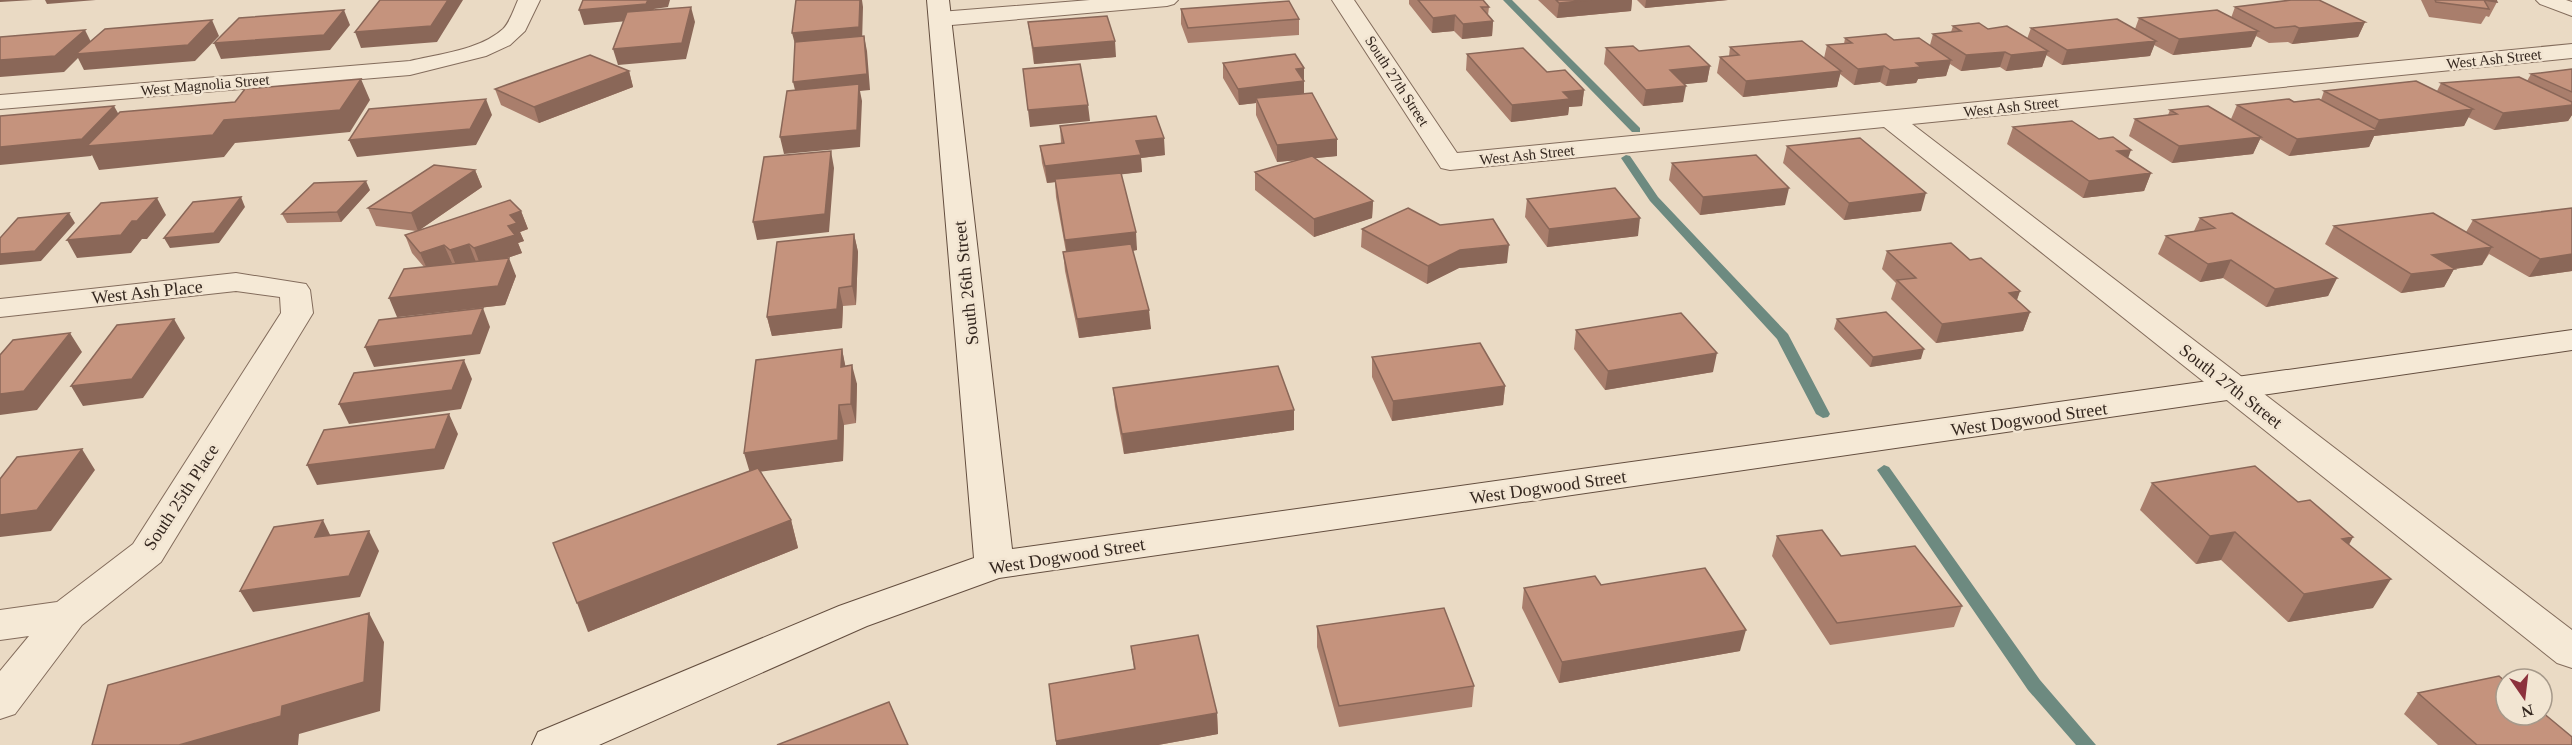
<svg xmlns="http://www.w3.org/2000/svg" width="2572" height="745" font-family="Georgia,serif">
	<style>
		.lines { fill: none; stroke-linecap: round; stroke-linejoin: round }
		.stream { fill: #6d8a80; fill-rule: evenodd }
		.street-casing { stroke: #836c5c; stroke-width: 2 }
		.secondary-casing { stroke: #644e3f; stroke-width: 2 }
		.street { fill: #f5e9d6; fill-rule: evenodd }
		.secondary { fill: #f5e9d6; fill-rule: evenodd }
		.wall { fill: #a97e6c }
		.shaded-wall { fill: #8a6758 }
		.building { fill: #c5937d; stroke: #8a6758; stroke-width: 1.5 }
		.labels { text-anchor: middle; stroke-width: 5; stroke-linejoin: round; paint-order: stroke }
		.far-street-label { font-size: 15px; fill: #34271f; stroke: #f2e5d2 }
		.street-label { font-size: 18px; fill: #34271f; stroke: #f2e5d2 }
	</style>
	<rect width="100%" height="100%" fill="#eadac4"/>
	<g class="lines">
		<path class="stream" d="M1503 0H1512L1640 128V132H1632Z
			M1626 155 1630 156 1658 197 1788 334 1830 414 1828 417 1823 418 1816 414 1777 339 1650 201 1621 158Z
			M1884 465 1889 467 2040 680 2096 745H2076L2028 690 1877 470Z"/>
		<g class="street-casing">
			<path id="street" d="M518 0H540L525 31 510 45 486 56 410 75 0 109V95L410 61C439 54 480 50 503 29 510 22 514 9 518 0Z
				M1090 0H1178L1174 4 1167 6 940 26 932 24 929 19 932 14 940 12Z
				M1332 0H1354L1457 153 2572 44V58L1912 124 2572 630V668L2557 663 1884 127 1450 170 1441 168Z
				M2536 0H2566L2572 2V16L2540 4Z
				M236 273 306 284 310 290 313 313 161 562 82 625 15 714 0 719V671L29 636 0 640V610L57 602 133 544 281 313 280 297 236 291 0 317V299Z"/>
		</g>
		<g class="secondary-casing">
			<path id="secondary" d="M927 0H949L1012 549 2572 330V350L999 578 867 626 599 745H532L538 732 839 606 974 558Z"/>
		</g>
		<use href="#street" class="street"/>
		<use href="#secondary" class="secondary"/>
	</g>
	<path class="wall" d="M1409 0H1418L1489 7 1488 15 1493 21 1492 36 1462 39 1454 31 1432 33 1409 4Z
		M1538 0H1632L1631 11 1557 18Z
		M1637 0H1728L1645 8Z
		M2421 0H2496L2497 2 2489 17 2486 16 2481 24 2429 17Z
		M2235 7 2365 22 2358 37 2292 44 2288 42 2269 43 2256 36 2251 47 2173 55 2154 45 2150 56 2062 65 2046 55 2042 67 2006 71 2000 67 1961 71 1950 64 1946 76 1918 79 1916 83 1886 86 1880 82 1854 85 1840 74 1837 87 1743 97 1717 73 1720 57 1729 56 1730 47 1824 58 1827 45 1844 44 1845 38 1894 40 1930 45 1933 34 1951 32 1953 26 1988 29 2027 39 2031 28 2135 29 2139 18H2231Z
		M1181 9 1299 19V35L1188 43 1181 24Z
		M1028 22 1116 57 1034 64Z
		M1606 48 1639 51 1710 66 1707 82 1684 84 1683 102 1643 106 1604 64Z
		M1467 54 1547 72 1584 90 1582 106 1569 107 1568 115 1511 122 1466 70Z
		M1223 63 1304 68V94L1337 156 1315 158 1373 201 1372 218 1314 237 1255 190V172L1298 160 1277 162 1256 115V103L1239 105 1223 78Z
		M2572 69V115L2568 121 2494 130 2468 117 2464 126 2374 136 2369 147 2289 156 2260 139 2253 154 2172 163 2129 136 2135 119 2168 115 2170 110 2231 119 2237 105 2321 100 2324 91H2437L2441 83 2527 81 2531 74Z
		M629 71 633 87 539 123 501 105 495 89Z
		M1060 126 1165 155 1141 158 1142 172 1121 174 1137 250 1133 251 1151 329 1079 338 1065 271 1063 252H1066L1056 197 1055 182 1047 183 1042 163 1040 146 1061 143Z
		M2013 127 2128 158 2151 173 2144 191 2083 198 2007 144Z
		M1787 146 1921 211 1844 220 1783 163Z
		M1672 163 1785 205 1700 215 1669 180Z
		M475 170 482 187 421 229 521 211 528 229 520 232 524 241 518 243 522 253 504 259 516 276 505 305 397 317 424 267 412 253 405 235 416 231 376 226 368 208Z
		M370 190 341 222 287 223 282 214Z
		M1527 199 1638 236 1547 247 1525 217Z
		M2572 208V271L2529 277 2489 254 2482 265 2454 269 2444 287 2401 293 2325 244 2334 226 2466 232 2473 220Z
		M2200 218 2337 278 2328 296 2266 307 2223 278 2200 282 2158 254 2166 236 2194 231Z
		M1362 229 1507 263 1459 268 1427 284 1361 247Z
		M854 234 858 252 856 305 843 306 842 328 772 336 767 317Z
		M1887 251 1970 260 2020 291 2017 300 2030 312 2023 331 1936 343 1891 299 1896 283 1882 269Z
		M1837 319 1921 359 1870 367 1834 329Z
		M1576 330 1713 372 1605 390 1574 349Z
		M842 349 845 366 857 384 856 423 844 425 843 461 760 471 791 520 798 548 588 632 749 471Z
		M1372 357 1505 386 1503 405 1392 421 1372 377Z
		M1113 388 1294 410V430L1124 454 1115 407Z
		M2152 483 2298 502 2353 537 2349 545 2373 608 2288 622 2221 560 2196 564 2140 510Z
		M1777 536 1841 556 1962 606 1954 627 1830 645 1772 556Z
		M1601 585 1740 651 1559 683 1522 608 1524 588Z
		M1317 626 1474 686 1472 707 1339 727 1317 647Z
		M1131 646 1217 713 1218 734 1158 745H1056L1134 670Z
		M2418 693 2572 745H2438L2404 714Z"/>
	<path class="shaded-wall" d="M0 0H33L0 2Z
		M45 0H96L47 4Z
		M448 0H463L437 42 361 48 355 32Z
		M648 0H670L668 7 654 9 650 19 584 25 579 10Z
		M800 0H863H862L863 7 862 43 796 48 792 33Z
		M1591 0H1632L1631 11 1557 18 1559 3Z
		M1646 0H1728L1645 8Z
		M691 7 695 22 686 59 618 65 613 49Z
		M344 10 350 25 330 50 221 59 214 43Z
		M1455 15 1454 31 1432 33 1433 18Z
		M212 20 219 36 195 61 84 70 78 58 64 72 0 77V60L85 30 93 46Z
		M1493 21 1492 36 1462 39 1463 24Z
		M2365 22 2358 37 2292 44 2299 28Z
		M2258 31 2251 47 2173 55 2179 39Z
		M864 36 867 51 870 90 860 91 862 101 860 147 784 154 780 137 797 98 793 82Z
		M1115 41 1116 57 1034 64 1033 48Z
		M2156 41 2150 56 2062 65 2067 50Z
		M2048 51 2042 67 2006 71 2011 55Z
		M2005 52 2000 67 1961 71 1966 55Z
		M1951 60 1946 76 1918 79 1916 83 1886 86 1890 70 1916 63Z
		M1710 66 1707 82 1667 86 1670 70Z
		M1884 66 1880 82 1854 85 1858 69Z
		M1304 68V97L1256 98V103L1239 105 1238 89 1296 69Z
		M629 71 633 87 539 123 534 107Z
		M1841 71 1837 87 1743 97 1746 81Z
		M361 79 370 100 350 132 235 143 224 157 99 170 92 155 91 156 0 165V147L114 106 123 122 224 120Z
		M1686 86 1683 102 1643 106 1646 90Z
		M1584 90 1582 106 1569 107 1568 115 1511 122 1512 105 1563 92Z
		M486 99 492 115 476 145 357 157 349 140Z
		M1088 105 1090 121 1030 127 1028 110Z
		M2572 105V115L2568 121 2494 130 2503 113Z
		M2473 109 2464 126 2374 136 2369 147 2289 156 2297 139 2374 130 2379 120Z
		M2261 137 2253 154 2172 163 2179 146Z
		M1164 138 1165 155 1141 158 1142 172 1047 183 1045 166 1136 141Z
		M1337 139V156L1277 162V145Z
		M2131 150 2125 167 2117 151Z
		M831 151 834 168 829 232 757 240 753 222Z
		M475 170 482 187 418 231 411 213Z
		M2151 173 2144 191 2083 198 2089 181Z
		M366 181 370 190 341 222 337 212Z
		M1789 188 1785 205 1700 215 1703 197Z
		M1926 193 1921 211 1844 220 1849 203Z
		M241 197 245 207 219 243 170 248 164 238Z
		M157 198 166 215 147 239H142L131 253 77 258 67 240 132 221Z
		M1373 201 1372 218 1314 237V219Z
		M521 211 528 229 520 232 524 241 518 243 522 253 481 267 474 248 508 226 510 215Z
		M69 213 75 223 41 261 0 265V254Z
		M1640 218 1638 236 1547 247 1549 229Z
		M1136 232 1137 250 1067 258 1065 240Z
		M854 234 858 252 856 305 852 286Z
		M469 244 476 262 457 268 450 250Z
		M444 245 452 263 428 271 420 253Z
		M1509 245 1507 263 1459 268 1427 284 1428 266 1460 250Z
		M2492 247 2482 265 2454 269 2444 287 2401 293 2411 274 2432 255Z
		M2572 254V271L2529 277 2540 259Z
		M509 258 516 276 505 305 397 317 389 298Z
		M2231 260 2223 278 2200 282 2208 264Z
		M2337 278 2328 296 2266 307 2275 289Z
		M839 288 843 306 842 328 772 336 767 317Z
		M2020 291 2013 310 2009 293Z
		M483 308 490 327 480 354 374 367 365 347Z
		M1149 310 1151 329 1079 338 1077 319Z
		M2030 312 2023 331 1936 343 1942 324Z
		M174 319 185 338 143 398 83 406 71 386Z
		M70 333 82 352 37 410 0 415V394Z
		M842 349 846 369 841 367Z
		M1924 349 1921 359 1870 367 1873 357Z
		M1717 353 1713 372 1605 390 1608 371Z
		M464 360 472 379 461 409 349 424 339 404Z
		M852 365 857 384 856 423 851 404Z
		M1505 386 1503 405 1392 421 1393 401Z
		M839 405 844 425 843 461 750 473 744 453Z
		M1294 410V430L1124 454 1122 434Z
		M449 414 458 434 444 469 317 485 307 465Z
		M82 449 95 470 51 531 0 537V515Z
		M323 520 333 541 315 537Z
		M791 520 798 548 588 632 577 603Z
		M369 531 379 551 360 597 253 612 240 591Z
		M2235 532 2221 560 2196 564 2210 536Z
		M2353 537 2337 564 2342 539Z
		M2391 579 2373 608 2288 622 2304 594Z
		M369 613 384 642 380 711 299 734 298 745H179L282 706Z
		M1746 630 1740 651 1559 683 1562 662Z
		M1217 713 1218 734 1158 745H1056V741Z"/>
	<path class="building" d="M380 0H448L431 26 355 32Z
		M583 0H648L646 4 579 10Z
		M796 0H860L859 27 792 33Z
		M1418 0H1483L1489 7H1481L1493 21 1463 24 1455 15 1433 18Z
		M1556 0H1591L1559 3Z
		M2291 0H2319L2365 22 2299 28 2295 26 2275 28 2235 7Z
		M2435 0H2496L2497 2 2484 0 2489 9 2436 2Z
		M1289 1 1299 19 1188 28 1181 9Z
		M691 7 682 43 613 49 627 12Z
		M344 10 324 35 214 43 239 18Z
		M2217 10 2258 31 2179 39 2139 18Z
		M1107 16 1115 41 1033 48 1028 22Z
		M2117 19 2156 41 2067 50 2031 28Z
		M212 20 188 45 76 54 105 29Z
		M1979 23 1988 29 2007 26 2048 51 2011 55 2005 52 1966 55 1933 34 1961 31 1953 26Z
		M85 30 55 56 0 60V37Z
		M1886 34 1894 40 1919 38 1951 60 1916 63 1921 67 1890 70 1884 66 1858 69 1827 45 1852 43 1845 38Z
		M864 36 867 74 793 82 795 42Z
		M1802 41 1841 71 1746 81 1720 57 1739 55 1730 47Z
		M1633 46 1639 51 1689 46 1710 66 1670 70 1686 86 1646 90 1606 48Z
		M1523 48 1547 72 1565 70 1584 90 1563 92 1570 99 1512 105 1467 54Z
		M1295 54 1304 68 1296 69 1304 81 1238 89 1223 63Z
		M590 55 629 71 534 107 495 89Z
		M1080 64 1088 105 1028 110 1023 69Z
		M2572 69V92L2531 74Z
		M2519 77 2572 102V105L2503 113 2441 83Z
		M361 79 340 110 224 120 213 135 87 146 120 112 235 102 245 89Z
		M2416 81 2473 109 2379 120 2324 91Z
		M859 84 857 130 780 137 787 91Z
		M1312 93 1337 139 1277 145 1256 98Z
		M486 99 470 129 349 140 369 109Z
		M2289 99 2294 102 2319 99 2377 130 2297 139 2237 105Z
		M114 106 82 139 0 147V116Z
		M2208 106 2261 137 2179 146 2135 119 2177 114 2170 110Z
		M1156 116 1164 138 1136 141 1141 155 1045 166 1040 146 1064 143 1060 126Z
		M2072 121 2099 139 2113 137 2131 150 2117 151 2151 173 2089 181 2013 127Z
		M1860 138 1926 193 1849 203 1787 146Z
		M831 151 825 214 753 222 764 157Z
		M1756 155 1789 188 1703 197 1672 163Z
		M1312 156 1373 201 1314 219 1255 172Z
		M434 165 475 170 411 213 368 208Z
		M1121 173 1136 232 1065 240 1055 179Z
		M366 181 337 212 282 214 314 183Z
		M1615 188 1640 218 1549 229 1527 199Z
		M241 197 214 233 164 238 193 202Z
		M157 198 137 221H132L121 235 67 240 101 203Z
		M510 200 521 211 510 215 517 223 508 226 515 235 474 248 469 244 450 250 444 245 420 253 405 235Z
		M1408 208 1440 225 1493 219 1509 245 1460 250 1428 266 1362 229Z
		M2572 208V254L2540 259 2473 220Z
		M69 213 35 251 0 254V238L18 218Z
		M2232 213 2337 278 2275 289 2231 260 2208 264 2166 236 2215 228 2200 218Z
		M2433 213 2492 247 2432 255 2455 269 2411 274 2334 226Z
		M854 234 852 286 839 288 837 309 767 317 777 242Z
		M1951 243 1970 260 1981 258 2020 291 2009 293 2030 312 1942 324 1897 280 1916 278 1887 251Z
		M1131 244 1149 310 1077 319 1063 252Z
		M509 258 498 286 389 298 404 269Z
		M483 308 472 335 365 347 379 320Z
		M1886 312 1924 349 1873 357 1837 319Z
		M1681 313 1717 353 1608 371 1576 330Z
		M174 319 132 379 71 386 117 325Z
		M70 333 24 391 0 394V355L13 340Z
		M1480 343 1505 386 1393 401 1372 357Z
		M842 349 841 367 852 365 851 404 839 405 838 440 744 453 756 360Z
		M464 360 452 390 339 404 354 373Z
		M1278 366 1294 410 1122 434 1113 388Z
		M449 414 435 449 307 465 324 430Z
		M82 449 37 510 0 515V479L17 457Z
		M2255 466 2298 502 2310 500 2353 537 2342 539 2391 579 2304 594 2235 532 2210 536 2152 483Z
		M758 468 791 520 577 603 553 543Z
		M323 520 315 537 369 531 349 576 240 591 274 527Z
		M1822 530 1841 556 1915 546 1962 606 1837 623 1777 536Z
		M1705 568 1746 630 1562 662 1524 588 1595 576 1601 585Z
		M1444 608 1474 686 1339 706 1317 626Z
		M369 613 364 682 282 706 281 716 179 745H92L108 685Z
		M1198 635 1217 713 1056 741 1049 684 1135 669 1131 646Z
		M2499 676 2506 682V715H2542V712L2572 737V745H2477L2418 693Z
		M889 702 908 745H777Z"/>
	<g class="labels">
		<g class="far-street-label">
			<text transform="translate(2494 59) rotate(-6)" y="5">West Ash Street</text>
			<text transform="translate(1397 81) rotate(57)" y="5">South 27th Street</text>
			<text transform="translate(205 85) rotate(-5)" y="5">West Magnolia Street</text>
			<text transform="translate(2011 107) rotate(-6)" y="5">West Ash Street</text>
			<text transform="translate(1527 155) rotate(-6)" y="5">West Ash Street</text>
		</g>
		<g class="street-label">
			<text transform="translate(966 283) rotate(-96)" y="6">South 26th Street</text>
			<text transform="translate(147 292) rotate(-6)" y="6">West Ash Place</text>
			<text transform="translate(2231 386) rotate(38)" y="6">South 27th Street</text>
			<text transform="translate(2029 419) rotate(-8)" y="6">West Dogwood Street</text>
			<text transform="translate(1548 487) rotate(-8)" y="6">West Dogwood Street</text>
			<text transform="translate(181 497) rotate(-57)" y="6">South 25th Place</text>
			<text transform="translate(1067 556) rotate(-9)" y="6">West Dogwood Street</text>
		</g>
	</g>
	<g transform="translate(2524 697) rotate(166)"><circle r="28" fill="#f2e5d2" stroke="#a6998a" stroke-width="1.5"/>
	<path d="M0-4.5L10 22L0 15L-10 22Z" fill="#8c313c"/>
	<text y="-9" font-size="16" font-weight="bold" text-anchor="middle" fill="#34271f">N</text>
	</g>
</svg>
